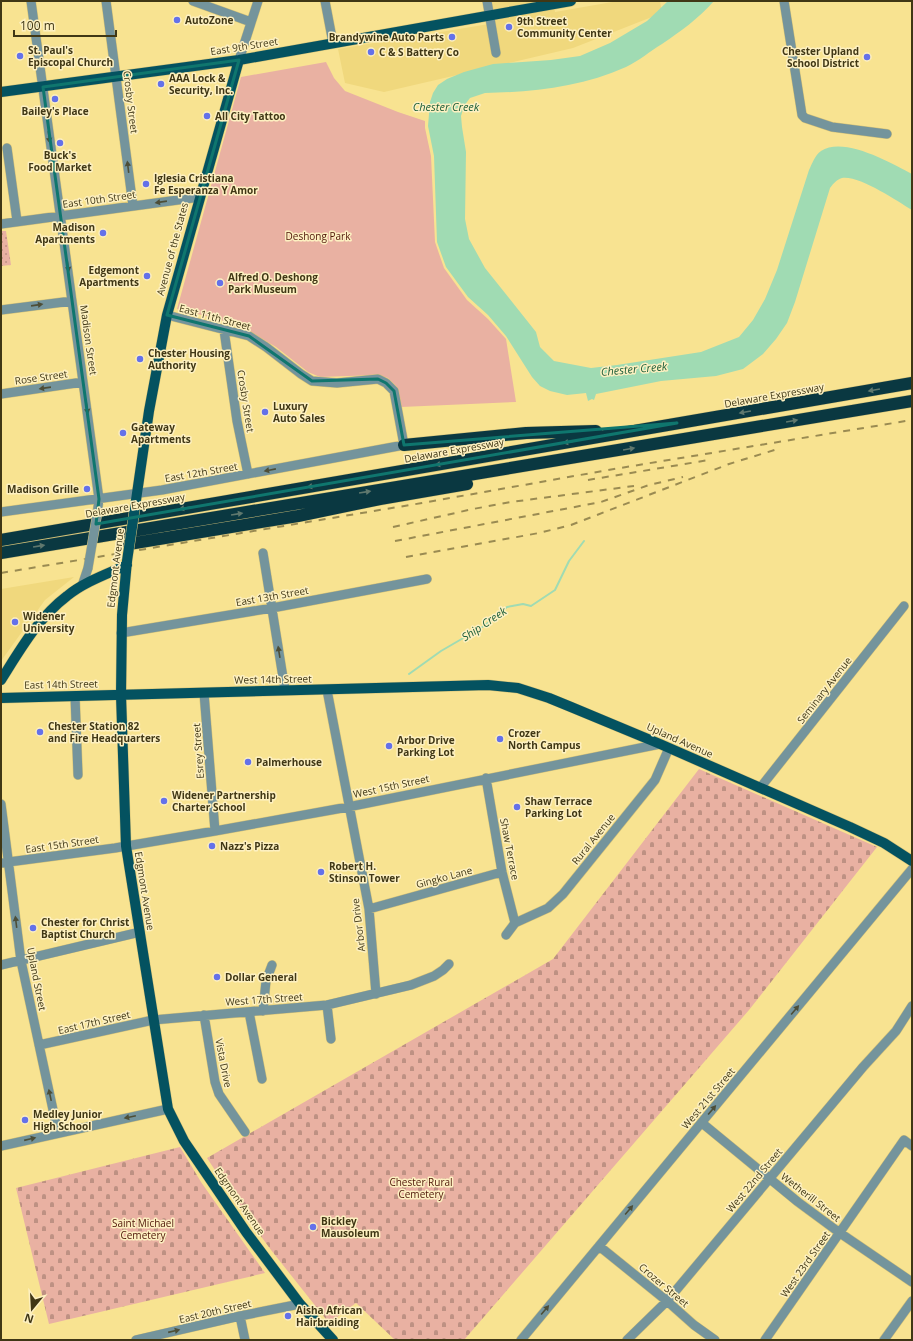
<svg xmlns="http://www.w3.org/2000/svg" width="913" height="1341" font-family="'Open Sans',sans-serif">
	<style>
		.built { fill: #f0d87d }
		.grass { fill: url(#grass-dots) }
		.cemetery { fill: url(#cemetery-stones) }
		.green { fill: #e9b1a2 }
		.water { fill: #a0dbb3 }
		.lines { fill: none; stroke-linecap: round; stroke-linejoin: round }
		.stream { stroke: #a0dbb3; stroke-width: 2 }
		.minor-casing { stroke: #d3c178; stroke-width: 10 }
		.major-casing { stroke: #d3c178; stroke-width: 11 }
		.highway-casing { stroke: #d3c178; stroke-width: 13 }
		.minor { stroke: #74949c; stroke-width: 9 }
		.major { stroke: #045260; stroke-width: 10 }
		.highway { stroke: #0a3841; stroke-width: 12 }
		.rail { stroke: #9a8b52; stroke-width: 2; stroke-dasharray: 7 7; stroke-linecap: butt }
		.minor-bridge-casing { stroke: #d3c178; stroke-width: 10; stroke-linecap: butt }
		.major-bridge-casing { stroke: #d3c178; stroke-width: 11; stroke-linecap: butt }
		.minor-bridge { stroke: #74949c; stroke-width: 9 }
		.major-bridge { stroke: #045260; stroke-width: 10 }
		.oneway { fill: #4d4e37 }
		.oneway2 { fill: #5f786e }
		.marked { fill: none; stroke: #0f766e; stroke-width: 3; stroke-linejoin: round }
		.poi-dot { fill: #6471e9; stroke: #fdf0c1; stroke-width: 1.5 }
		.labels { text-anchor: middle; stroke-width: 3; stroke-linejoin: round; paint-order: stroke }
		.poi-label { font-size: 10px; font-weight: bold; fill: #403715; stroke: #fdf0c1; text-anchor: start }
		.street-label { font-size: 10px; fill: #403715; stroke: #fdf0c1 }
		.park-label { font-size: 10px; fill: #4f1507; stroke: #fdf0c1 }
		.water-label { font-size: 11px; font-style: italic; fill: #1c5e39; stroke: #fdf0c1 }
	</style>
	<defs>
		<pattern id="grass-dots" width="8" height="8" patternUnits="userSpaceOnUse"><rect width="8" height="8" fill="#e9b1a2"/><path d="M2 2h.1M6 6h.1" fill="none" stroke="#be9183" stroke-width="1.8" stroke-linecap="round"/></pattern>
		<pattern id="cemetery-stones" width="16" height="16" patternUnits="userSpaceOnUse"><rect width="16" height="16" fill="#e9b1a2"/><path d="M2 7V4a2 2 0 0 1 4 0v3zM10 15v-3a2 2 0 0 1 4 0v3z" fill="#be9183"/></pattern>
	</defs>
	<rect width="100%" height="100%" fill="#f8e391"/>
	<path class="built" d="M492 1H553L555 12 618 1H660L662 13 573 48 384 92 345 83 338 49 495 23Z
		M74 577 45 600 1 661V589Z"/>
	<path class="grass" d="M1 231H6L11 265 1 266Z"/>
	<path class="cemetery" d="M699 769 877 847 749 1010 464 1340H395L356 1303 329 1323 271 1250 238 1205 207 1158 553 959Z
		M180 1147 201 1182 265 1273 49 1324 16 1188Z"/>
	<path class="green" d="M326 62 334 78 345 91 398 112 425 121V128L431 156 435 242 444 268 467 300 488 319 506 339 516 402 401 407 397 387 388 378 378 375 320 377 308 372 276 347 249 331 218 319 177 309 241 77Z"/>
	<path class="water" d="M668 1H714C698 19 681 31 662 44 650 51 639 61 626 67 582 87 533 92 485 93L470 98 464 106 461 116 462 127 466 152 465 219 469 239 485 268 536 332 540 347 554 361 591 368 617 365 701 352 739 337 753 320 765 299 777 270 809 170C812 164 815 155 821 151 844 136 891 163 912 174V210C897 201 859 175 842 178 836 180 834 183 830 188L795 302 787 323 776 339 763 354 743 369 716 376 661 381 596 394 594 400 592 399 588 401 586 393 567 395 550 391 540 386 532 377 506 336 488 315 468 297 446 267 437 242 434 156 428 126 430 102 433 93 438 85 447 79 464 72 493 64 551 60 580 56 610 43 647 21Z"/>
	<g class="lines">
		<path class="stream" d="M409 674 441 651 484 626 507 607 523 604 531 606 555 590 569 561 584 541"/>
		<g class="minor-casing">
			<path id="minor" d="M31 1 99 499 97 515
				M106 1 133 206
				M193 1 251 22
				M325 1 333 43
				M487 1 496 53
				M784 1 802 115 805 118 832 127 887 134
				M239 60 258 1
				M7 148 17 221
				M1 224 200 197
				M1 310 72 301
				M224 330 237 421 248 474
				M1 394 83 382
				M1 512 162 490 404 445 394 391 386 383 378 379 337 383 312 381 301 374 266 347 249 336 167 315
				M263 553 285 690
				M82 586 88 568
				M121 633 272 608 427 579
				M327 690 369 909 376 994
				M204 693 215 831
				M75 696 78 775
				M486 778 502 872 515 923
				M760 788 904 606
				M1 804 21 961 58 1133
				M1 863 115 848 215 831 348 807 660 744
				M369 909 502 872
				M506 935 515 923 548 908 563 894 655 780 669 748
				M1 965 140 932
				M327 1005 331 1039
				M263 1011 266 981 272 965
				M249 1012 262 1079
				M204 1015 215 1082 219 1094 245 1132
				M39 1045 153 1020 327 1005 411 985 434 976 443 970 449 964
				M702 1123 798 1202 840 1233 912 1282
				M1 1146 168 1109
				M599 1246 667 1301 694 1325 715 1340
				M240 1316 245 1340
				M136 1340 240 1316 300 1304
				M521 1340 912 869
				M627 1340 667 1301 863 1067 896 1031 912 1006
				M765 1340 904 1140 912 1146
				M884 1340 912 1301"/>
		</g>
		<g class="major-casing">
			<path id="major" d="M1 92 239 60 571 1
				M135 507 149 411 167 315 239 60
				M127 561 122 615 121 695 126 846 168 1109 184 1141 246 1232 300 1304 333 1340
				M1 680C20 650 38 618 67 596 84 582 107 574 127 565
				M1 698 488 685 518 688 549 698 571 707 660 744 850 827 884 843 912 861"/>
		</g>
		<g class="highway-casing">
			<path id="highway" d="M404 445 526 433 596 431
				M1 540 912 383
				M129 544 298 516 380 499 467 484
				M1 553 912 401"/>
		</g>
		<use href="#minor" class="minor"/>
		<use href="#major" class="major"/>
		<use href="#highway" class="highway"/>
		<path class="rail" d="M588 480 709 460
			M393 527 473 509 511 502 634 486
			M395 541 601 502 649 485 683 477
			M406 557 539 533 571 525 729 464 781 448
			M1 573 422 503 614 469 912 420"/>
		<g class="minor-bridge-casing">
			<path id="minor-bridge" d="M88 568 97 515"/>
		</g>
		<g class="major-bridge-casing">
			<path id="major-bridge" d="M127 561 135 507"/>
		</g>
		<use href="#minor-bridge" class="minor-bridge"/>
		<use href="#major-bridge" class="major-bridge"/>
	</g>
	<defs><path id="oneway-solid" d="M-6-.8H1V-3.2L6.5 0L1 3.2V.8H-6Z"/></defs>
	<g class="oneway">
		<use href="#oneway-solid" transform="translate(49 137) rotate(83)"/>
		<use href="#oneway-solid" transform="translate(128 167) rotate(-97)"/>
		<use href="#oneway-solid" transform="translate(161 202) rotate(172)"/>
		<use href="#oneway-solid" transform="translate(68 266) rotate(82)"/>
		<use href="#oneway-solid" transform="translate(37 305) rotate(-8)"/>
		<use href="#oneway-solid" transform="translate(45 388) rotate(172)"/>
		<use href="#oneway-solid" transform="translate(87 408) rotate(82)"/>
		<use href="#oneway-solid" transform="translate(270 470) rotate(169)"/>
		<use href="#oneway-solid" transform="translate(279 652) rotate(-99)"/>
		<use href="#oneway-solid" transform="translate(16 922) rotate(-97)"/>
		<use href="#oneway-solid" transform="translate(795 1010) rotate(-50)"/>
		<use href="#oneway-solid" transform="translate(50 1095) rotate(-102)"/>
		<use href="#oneway-solid" transform="translate(712 1110) rotate(-50)"/>
		<use href="#oneway-solid" transform="translate(130 1117) rotate(168)"/>
		<use href="#oneway-solid" transform="translate(30 1139) rotate(-13)"/>
		<use href="#oneway-solid" transform="translate(629 1210) rotate(-50)"/>
		<use href="#oneway-solid" transform="translate(545 1310) rotate(-50)"/>
		<use href="#oneway-solid" transform="translate(174 1331) rotate(-13)"/>
	</g>
	<g class="oneway2">
		<use href="#oneway-solid" transform="translate(874 390) rotate(170)"/>
		<use href="#oneway-solid" transform="translate(745 412) rotate(170)"/>
		<use href="#oneway-solid" transform="translate(792 421) rotate(-10)"/>
		<use href="#oneway-solid" transform="translate(569 442) rotate(170)"/>
		<use href="#oneway-solid" transform="translate(629 449) rotate(-10)"/>
		<use href="#oneway-solid" transform="translate(441 464) rotate(170)"/>
		<use href="#oneway-solid" transform="translate(313 486) rotate(170)"/>
		<use href="#oneway-solid" transform="translate(365 492) rotate(-9)"/>
		<use href="#oneway-solid" transform="translate(185 508) rotate(170)"/>
		<use href="#oneway-solid" transform="translate(237 514) rotate(-9)"/>
		<use href="#oneway-solid" transform="translate(39 546) rotate(-9)"/>
	</g>
	<path class="marked" d="M239 60 167 315 249 336 312 381 378 379 386 383 394 391 404 445 677 423 96 524 99 499 43 87Z"/>
	<g class="poi-dot">
		<circle cx="177" cy="20" r="4"/>
		<circle cx="509" cy="27" r="4"/>
		<circle cx="452" cy="37" r="4"/>
		<circle cx="371" cy="52" r="4"/>
		<circle cx="20" cy="56" r="4"/>
		<circle cx="867" cy="57" r="4"/>
		<circle cx="161" cy="84" r="4"/>
		<circle cx="55" cy="99" r="4"/>
		<circle cx="207" cy="116" r="4"/>
		<circle cx="60" cy="143" r="4"/>
		<circle cx="146" cy="184" r="4"/>
		<circle cx="103" cy="233" r="4"/>
		<circle cx="147" cy="276" r="4"/>
		<circle cx="220" cy="283" r="4"/>
		<circle cx="140" cy="359" r="4"/>
		<circle cx="265" cy="412" r="4"/>
		<circle cx="123" cy="433" r="4"/>
		<circle cx="87" cy="489" r="4"/>
		<circle cx="15" cy="622" r="4"/>
		<circle cx="40" cy="732" r="4"/>
		<circle cx="500" cy="739" r="4"/>
		<circle cx="389" cy="746" r="4"/>
		<circle cx="248" cy="762" r="4"/>
		<circle cx="164" cy="801" r="4"/>
		<circle cx="517" cy="807" r="4"/>
		<circle cx="212" cy="846" r="4"/>
		<circle cx="321" cy="872" r="4"/>
		<circle cx="33" cy="928" r="4"/>
		<circle cx="217" cy="977" r="4"/>
		<circle cx="25" cy="1120" r="4"/>
		<circle cx="313" cy="1227" r="4"/>
		<circle cx="288" cy="1316" r="4"/>
	</g>
	<g class="labels">
		<g class="poi-label">
			<text x="185" y="24">AutoZone</text>
			<text x="517" y="25">9th Street<tspan x="517" dy="12">Community Center</tspan></text>
			<text x="444" y="41" text-anchor="end">Brandywine Auto Parts</text>
			<text x="28" y="54">St. Paul's<tspan x="28" dy="12">Episcopal Church</tspan></text>
			<text x="859" y="55" text-anchor="end">Chester Upland<tspan x="859" dy="12">School District</tspan></text>
			<text x="379" y="56">C &amp; S Battery Co</text>
			<text x="169" y="82">AAA Lock &amp;<tspan x="169" dy="12">Security, Inc.</tspan></text>
			<text x="55" y="115" text-anchor="middle">Bailey's Place</text>
			<text x="215" y="120">All City Tattoo</text>
			<text x="60" y="159" text-anchor="middle">Buck's<tspan x="60" dy="12">Food Market</tspan></text>
			<text x="154" y="182">Iglesia Cristiana<tspan x="154" dy="12">Fe Esperanza Y Amor</tspan></text>
			<text x="95" y="231" text-anchor="end">Madison<tspan x="95" dy="12">Apartments</tspan></text>
			<text x="139" y="274" text-anchor="end">Edgemont<tspan x="139" dy="12">Apartments</tspan></text>
			<text x="228" y="281">Alfred O. Deshong<tspan x="228" dy="12">Park Museum</tspan></text>
			<text x="148" y="357">Chester Housing<tspan x="148" dy="12">Authority</tspan></text>
			<text x="273" y="410">Luxury<tspan x="273" dy="12">Auto Sales</tspan></text>
			<text x="131" y="431">Gateway<tspan x="131" dy="12">Apartments</tspan></text>
			<text x="79" y="493" text-anchor="end">Madison Grille</text>
			<text x="23" y="620">Widener<tspan x="23" dy="12">University</tspan></text>
			<text x="48" y="730">Chester Station 82<tspan x="48" dy="12">and Fire Headquarters</tspan></text>
			<text x="508" y="737">Crozer<tspan x="508" dy="12">North Campus</tspan></text>
			<text x="397" y="744">Arbor Drive<tspan x="397" dy="12">Parking Lot</tspan></text>
			<text x="256" y="766">Palmerhouse</text>
			<text x="172" y="799">Widener Partnership<tspan x="172" dy="12">Charter School</tspan></text>
			<text x="525" y="805">Shaw Terrace<tspan x="525" dy="12">Parking Lot</tspan></text>
			<text x="220" y="850">Nazz's Pizza</text>
			<text x="329" y="870">Robert H.<tspan x="329" dy="12">Stinson Tower</tspan></text>
			<text x="41" y="926">Chester for Christ<tspan x="41" dy="12">Baptist Church</tspan></text>
			<text x="225" y="981">Dollar General</text>
			<text x="33" y="1118">Medley Junior<tspan x="33" dy="12">High School</tspan></text>
			<text x="321" y="1225">Bickley<tspan x="321" dy="12">Mausoleum</tspan></text>
			<text x="296" y="1314">Aisha African<tspan x="296" dy="12">Hairbraiding</tspan></text>
		</g>
		<g class="street-label">
			<text transform="translate(244 46) rotate(-9)" y="4">East 9th Street</text>
			<text transform="translate(131 102) rotate(83)" y="4">Crosby Street</text>
			<text transform="translate(99 199) rotate(-8)" y="4">East 10th Street</text>
			<text transform="translate(172 249) rotate(-75)" y="4">Avenue of the States</text>
			<text transform="translate(215 317) rotate(15)" y="4">East 11th Street</text>
			<text transform="translate(89 340) rotate(82)" y="4">Madison Street</text>
			<text transform="translate(41 377) rotate(-8)" y="4">Rose Street</text>
			<text transform="translate(774 395) rotate(-10)" y="4">Delaware Expressway</text>
			<text transform="translate(246 401) rotate(81)" y="4">Crosby Street</text>
			<text transform="translate(454 450) rotate(-10)" y="4">Delaware Expressway</text>
			<text transform="translate(201 472) rotate(-10)" y="4">East 12th Street</text>
			<text transform="translate(135 505) rotate(-10)" y="4">Delaware Expressway</text>
			<text transform="translate(115 568) rotate(-83)" y="4">Edgmont Avenue</text>
			<text transform="translate(272 596) rotate(-10)" y="4">East 13th Street</text>
			<text transform="translate(273 679) rotate(-1)" y="4">West 14th Street</text>
			<text transform="translate(61 684) rotate(-1)" y="4">East 14th Street</text>
			<text transform="translate(824 690) rotate(-52)" y="4">Seminary Avenue</text>
			<text transform="translate(680 740) rotate(24)" y="4">Upland Avenue</text>
			<text transform="translate(198 751) rotate(-94)" y="4">Esrey Street</text>
			<text transform="translate(391 786) rotate(-12)" y="4">West 15th Street</text>
			<text transform="translate(593 839) rotate(-51)" y="4">Rural Avenue</text>
			<text transform="translate(62 844) rotate(-8)" y="4">East 15th Street</text>
			<text transform="translate(510 849) rotate(79)" y="4">Shaw Terrace</text>
			<text transform="translate(444 877) rotate(-15)" y="4">Gingko Lane</text>
			<text transform="translate(145 891) rotate(81)" y="4">Edgmont Avenue</text>
			<text transform="translate(358 925) rotate(-97)" y="4">Arbor Drive</text>
			<text transform="translate(37 979) rotate(79)" y="4">Upland Street</text>
			<text transform="translate(264 999) rotate(-4)" y="4">West 17th Street</text>
			<text transform="translate(94 1022) rotate(-13)" y="4">East 17th Street</text>
			<text transform="translate(224 1063) rotate(79)" y="4">Vista Drive</text>
			<text transform="translate(708 1098) rotate(-50)" y="4">West 21st Street</text>
			<text transform="translate(754 1180) rotate(-50)" y="4">West 22nd Street</text>
			<text transform="translate(811 1197) rotate(38)" y="4">Wetherill Street</text>
			<text transform="translate(240 1201) rotate(55)" y="4">Edgmont Avenue</text>
			<text transform="translate(805 1264) rotate(-55)" y="4">West 23rd Street</text>
			<text transform="translate(664 1285) rotate(40)" y="4">Crozer Street</text>
			<text transform="translate(215 1311) rotate(-13)" y="4">East 20th Street</text>
		</g>
		<g class="park-label">
			<text x="318" y="240">Deshong Park</text>
			<text x="421" y="1186">Chester Rural<tspan x="421" dy="12">Cemetery</tspan></text>
			<text x="143" y="1227">Saint Michael<tspan x="143" dy="12">Cemetery</tspan></text>
		</g>
		<g class="water-label">
			<text x="446" y="111">Chester Creek</text>
			<text transform="translate(634 369) rotate(-5)" y="4">Chester Creek</text>
			<text transform="translate(484 624) rotate(-34)" y="4">Ship Creek</text>
		</g>
	</g>
	<rect width="913" height="1341" fill="none" stroke="#403715" stroke-width="4"/>
	<g transform="translate(32 1309) rotate(198)" stroke="#fdf0c1" stroke-width="3" paint-order="stroke">
	<path d="M0-3L7 15L0 10L-7 15Z" fill="#403715"/>
	<text y="-6" font-size="11" font-weight="bold" text-anchor="middle" fill="#403715">N</text>
	</g>
	<path d="M14 30v6h102v-6" fill="none" stroke="#403715" stroke-width="2"/>
	<text x="20" y="30" font-size="12" fill="#403715" stroke="#fdf0c1" stroke-width="3" paint-order="stroke">100 m</text>
</svg>
